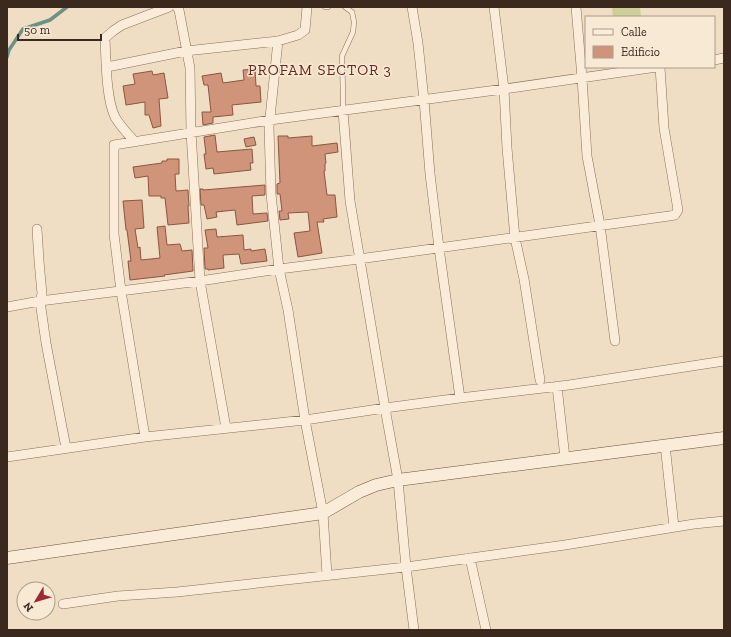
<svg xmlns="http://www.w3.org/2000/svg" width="731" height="637" font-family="'Zilla Slab',serif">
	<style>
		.green { fill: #cdce98 }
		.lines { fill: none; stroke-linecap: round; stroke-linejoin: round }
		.stream { stroke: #6d9185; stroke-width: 3.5 }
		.building { fill: #cf9479; stroke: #8b563f }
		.lane-casing { stroke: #8b6f5a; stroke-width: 5.5 }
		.street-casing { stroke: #8b6f5a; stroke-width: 10 }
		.secondary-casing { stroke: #6d503d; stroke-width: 13 }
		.lane { stroke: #faecd8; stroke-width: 4.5 }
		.street { stroke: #faecd8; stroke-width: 9 }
		.secondary { stroke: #faecd8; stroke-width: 12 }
		.labels { text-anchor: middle; stroke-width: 3; stroke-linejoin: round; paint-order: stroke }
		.neighbourhood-label { font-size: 15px; letter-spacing: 1px; fill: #68251d; stroke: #f7e9d4 }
	</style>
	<rect width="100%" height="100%" fill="#efdec4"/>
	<path class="green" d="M612 7H640L641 17H613Z"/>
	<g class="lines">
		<path class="stream" d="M7 57 9 50 23 29 50 20 67 7"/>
	</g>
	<path class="building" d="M255 69 256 86H260L261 102 232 105 233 115 213 117V123L203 125 202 112H211L208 85H204L202 76 221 73 223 83 244 80 243 70Z
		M152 71 153 75 164 73 168 98 159 99 161 126 153 128 149 115H145V102L126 105 123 86 135 84 133 74Z
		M215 135 217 152 252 149 253 163H250L251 170 214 174 213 168 206 169 204 154H206L204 137Z
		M278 136H288V138L312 136V146L337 143 338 152 325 154 326 163 325 164V171H324L327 195H335L337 217 323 219 324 222H317L322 253 298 257 294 233 310 231 308 212 288 213 289 219 280 220 279 211H282L280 194H277V184L280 183Z
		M254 137 256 145 246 147 244 139Z
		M167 159H179V174H175L176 191 188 190 189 206H188L189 223 168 225 165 198H161V196H149L148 176 135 178 133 167 162 163V161H167Z
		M265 185V195L252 196 253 214 267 213 268 221 237 225 235 210 216 212 217 217 207 219 204 205H201L200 189H203V190Z
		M142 200 144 228 135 229 138 248 140 247 141 260 160 258 157 227 165 226 167 245 180 244 182 251 192 250 193 271 164 275 165 276 130 280 128 261H131L127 230H126L123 201Z
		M216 229 217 237 243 235 244 250 251 249V251L265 249 267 261 241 264 239 254 223 255 224 268 208 270V269H205L204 248H208L205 230Z"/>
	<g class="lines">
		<g class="lane-casing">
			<path id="lane" d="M325 7H328
				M343 111V94L342 56 353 32 354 22 352 12 345 7"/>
		</g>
		<g class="street-casing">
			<path id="street" d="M177 7 179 10 190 68 191 132 200 281 226 428
				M412 7 418 43 424 100 430 174 439 248 460 398
				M494 7 504 89 507 148 515 238 524 279 540 380
				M576 7 582 78 587 156 600 225 615 341
				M278 41 269 127 271 194 279 269 288 310 305 420 323 513 327 575
				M714 60 724 58
				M107 67 186 51 278 41 298 35 305 30 307 7
				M343 111 350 201 385 408 398 480 406 567 414 630
				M135 142C128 134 120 126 115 117 106 99 106 59 105 38L113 31 122 25 169 7
				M37 229 39 261 42 294 40 301 46 343 66 448
				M7 307 40 301 200 281 279 269 359 259 669 216 675 215 678 210 664 128 660 67
				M557 386 565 458
				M145 437 121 291 114 234V145L270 120 504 89 657 67
				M665 445 674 527
				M7 457 145 437 305 420 385 408 460 398 569 385 724 361
				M470 558 486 630
				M63 604 118 596 177 592 406 567 565 545 694 524 724 521"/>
		</g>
		<g class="secondary-casing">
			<path id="secondary" d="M7 558 323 513 359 492 376 485 398 480 724 438"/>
		</g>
		<use href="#lane" class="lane"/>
		<use href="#street" class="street"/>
		<use href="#secondary" class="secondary"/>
	</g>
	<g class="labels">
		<g class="neighbourhood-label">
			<text x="320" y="75">PROFAM SECTOR 3</text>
		</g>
	</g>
	<rect width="731" height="637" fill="none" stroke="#3b291e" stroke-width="16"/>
	<rect x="585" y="16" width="130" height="52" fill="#f7e9d4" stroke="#ac9c8b"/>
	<rect x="593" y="29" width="20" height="6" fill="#faecd8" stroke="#ac9c8b"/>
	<text x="621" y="36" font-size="12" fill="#3b291e">Calle</text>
	<rect x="593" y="46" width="20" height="12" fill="#cf9479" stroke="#ac9c8b"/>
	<text x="621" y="56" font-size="12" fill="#3b291e">Edificio</text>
	<g transform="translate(36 601) rotate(232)"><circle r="19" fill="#f7e9d4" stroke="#ac9c8b"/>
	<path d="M0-3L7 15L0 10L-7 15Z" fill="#9c2835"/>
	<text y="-6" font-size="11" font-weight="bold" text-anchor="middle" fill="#3b291e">N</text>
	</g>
	<path d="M18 34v6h83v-6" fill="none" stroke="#3b291e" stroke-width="2"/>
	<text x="24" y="34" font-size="12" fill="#3b291e" stroke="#f7e9d4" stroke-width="3" paint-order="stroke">50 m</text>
</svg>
